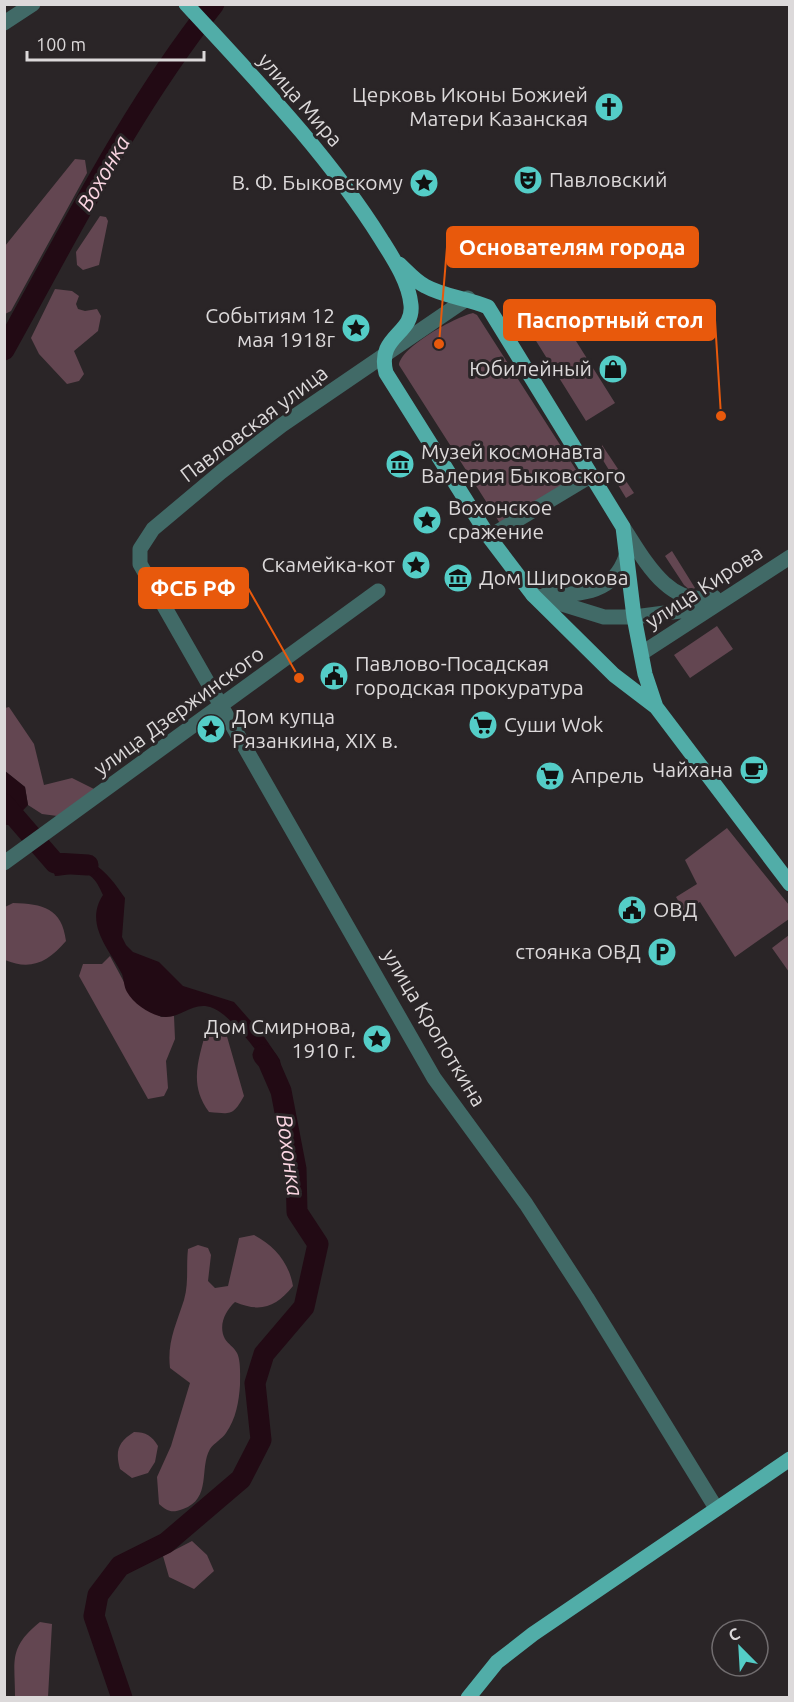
<svg xmlns="http://www.w3.org/2000/svg" width="794" height="1702" font-family="Ubuntu,sans-serif">
	<style>
		.green { fill: #634651 }
		.water { fill: #220a14 }
		.lines { fill: none; stroke-linecap: round; stroke-linejoin: round }
		.river { stroke: #220a14; stroke-width: 21 }
		.minor { stroke: #416a67; stroke-width: 15 }
		.major { stroke: #51ada8; stroke-width: 15 }
		.labels { text-anchor: middle; stroke-width: 6; stroke-linejoin: round; paint-order: stroke }
		.poi-label { font-size: 21px; fill: #dcd9da; stroke: #2a2527; text-anchor: start }
		.street-label { font-size: 21px; fill: #dcd9da; stroke: #2a2527 }
		.water-label { font-size: 22px; font-style: italic; fill: #fbd6e2; stroke: #2a2527 }
		.leader { fill: none; stroke: #e8590c; stroke-width: 2 }
		.callout-dot { fill: #e8590c; stroke: #2a2527; stroke-width: 2 }
		.callout { fill: #e8590c; stroke: #e8590c; stroke-width: 2 }
		.callout-label { font-size: 22px; text-anchor: middle; font-weight: bold; fill: #fff }
	</style>
	<rect width="100%" height="100%" fill="#2a2527"/>
	<path class="green" d="M75 159 85 160 87 173 11 311 5 314V246Z
		M100 216 106 217 108 221 99 265 83 270 77 265 76 252Z
		M55 289 72 291 79 296 76 304 78 309 85 311 97 309 101 316 98 331 74 351 84 374 79 381 67 384 39 354 31 338Z
		M513 304 554 306 615 403 586 421Z
		M473 313 477 315 582 479 503 528 399 365C401 347 455 317 473 313Z
		M602 445 634 493 626 498 601 457Z
		M672 551 695 588 691 591 684 585 665 556Z
		M717 626 733 649 690 678 674 655Z
		M9 707 34 744 44 785 72 778 98 791 65 817 42 814 28 805 25 787 5 771V708Z
		M727 828 789 905V919L735 957 700 902 684 911 676 897 697 884 685 860Z
		M13 903C43 904 62 908 66 941 48 962 31 971 5 960V907Z
		M789 935V972L772 948Z
		M110 956 124 982 161 1017 174 1016 175 1039 166 1061 168 1088 164 1096 148 1099 79 976 83 964H102Z
		M212 1024 221 1025 226 1033 244 1096C233 1116 231 1114 209 1112 188 1084 199 1059 207 1027Z
		M254 1235C275 1246 289 1263 293 1286 276 1307 261 1313 235 1302 225 1311 218 1326 225 1339 228 1344 234 1347 237 1353 241 1361 240 1375 240 1385 239 1401 236 1419 226 1433 222 1439 214 1443 210 1449 199 1468 212 1499 183 1509 172 1513 168 1512 159 1504L157 1477 171 1446 190 1383 170 1368C167 1342 176 1325 184 1300 189 1283 186 1266 188 1249L198 1245 208 1248 211 1255 208 1281 215 1288 228 1286 239 1238Z
		M134 1432C146 1432 152 1436 158 1446L155 1462 148 1473 132 1478 120 1469C115 1451 118 1442 134 1432Z
		M192 1541 207 1555 214 1571 194 1589 169 1577 163 1556Z
		M40 1622 52 1624 48 1697H15C15 1660 8 1648 40 1622Z"/>
	<path class="water" d="M5 771 25 787 28 805 9 825H5Z
		M83 859C102 865 114 882 125 898L122 937 126 945 133 952 159 962 183 986 234 1002 263 1035 280 1060 282 1074 276 1078C268 1073 265 1064 260 1056 251 1043 236 1025 224 1015 195 991 183 1023 159 1016 148 1013 133 1003 127 992 124 987 124 980 122 974 109 949 84 924 103 895 90 864 80 874 55 876L53 870 59 864Z"/>
	<g class="lines">
		<path class="river" d="M4 350C70 232 130 110 214 4
			M4 804 55 863 88 865
			M122 1698 94 1616 98 1595 120 1566 166 1543 241 1479 261 1440 255 1383 264 1354 304 1307 318 1244 297 1212 296 1169 281 1091 268 1061 263 1055"/>
		<path class="minor" d="M4 23 33 4
			M468 298 282 425 221 472 153 529 140 549V564L434 1078 526 1204 587 1298 716 1508
			M623 527C644 559 669 609 714 597
			M489 537 592 475
			M533 595 604 617H634L711 607
			M545 595C580 594 613 595 626 556
			M642 653 790 557
			M4 863 378 591"/>
		<path class="major" d="M186 4C255 79 327 153 381 239 393 258 409 282 411 305 414 335 376 335 386 373L489 537 533 595 614 675 656 707 790 884
			M399 264C407 271 415 281 425 286 445 297 467 298 488 307L623 527 634 617 645 674 656 707
			M468 1698 497 1662 533 1634 790 1459"/>
	</g>
	<defs>
		<g id="church-disc" transform="scale(1.5)"><circle r="9.5" fill="#54cdc7" stroke="#2a2527"/><path d="M-1.2-6h2.4v3.5h3.3v2.4h-3.3V6h-2.4V-.1h-3.3v-2.4h3.3Z" fill="#111"/></g>
		<g id="theatre-disc" transform="scale(1.5)"><circle r="9.5" fill="#54cdc7" stroke="#2a2527"/><path d="M-5-5.5Q0-4 5-5.5V0Q5 5 0 6Q-5 5-5 0ZM-3.3-2.5H-1v1.5H-3.3ZM1-2.5H3.3v1.5H1ZM-2.8 1Q0 5.5 2.8 1Z" fill="#111"/></g>
		<g id="sight-disc" transform="scale(1.5)"><circle r="9.5" fill="#54cdc7" stroke="#2a2527"/><path d="M0-6L1.8-2.2L6-1.7L2.9 1.2L3.7 5.4L0 3.3L-3.7 5.4L-2.9 1.2L-6-1.7L-1.8-2.2Z" fill="#111"/></g>
		<g id="shop-disc" transform="scale(1.5)"><circle r="9.5" fill="#54cdc7" stroke="#2a2527"/><path d="M-5-2.5h2.3a2.7 3.5 0 0 1 5.4 0H5L5.5 6h-11ZM-1.5-2.5h3a1.5 2.3 0 0 0-3 0Z" fill="#111"/></g>
		<g id="museum-disc" transform="scale(1.5)"><circle r="9.5" fill="#54cdc7" stroke="#2a2527"/><path d="M0-6L6-3V-2H-6V-3ZM-5-1h2V3h-2ZM-1-1h2V3h-2ZM3-1h2V3H3ZM-6 4H6V6H-6Z" fill="#111"/></g>
		<g id="civic-disc" transform="scale(1.5)"><circle r="9.5" fill="#54cdc7" stroke="#2a2527"/><path d="M-.6-6.5H3V-4.5H.6V-3L4-1V1h2V6H-6V1h2V-1L-.6-3ZM-1.2 2.5V6h2.4V2.5Z" fill="#111"/></g>
		<g id="supermarket-disc" transform="scale(1.5)"><circle r="9.5" fill="#54cdc7" stroke="#2a2527"/><path d="M-6-5.5h2.5l.6 2H6L4.5 2H-2.5L-4.4-4H-6ZM-1.5 3.2a1.3 1.3 0 1 0 .1 0ZM3 3.2a1.3 1.3 0 1 0 .1 0Z" fill="#111"/></g>
		<g id="cafe-disc" transform="scale(1.5)"><circle r="9.5" fill="#54cdc7" stroke="#2a2527"/><path d="M-5.5-4.5H6V0H3Q3 3.5 0 3.5H-2.5Q-5.5 3.5-5.5 0ZM3-3.2v2h1.7v-2ZM-6 4.5H4V6H-6Z" fill="#111"/></g>
		<g id="parking-disc" transform="scale(1.5)"><circle r="9.5" fill="#54cdc7" stroke="#2a2527"/><path d="M-3.5-5.5H1a3.5 3.5 0 0 1 0 7H-1V5.5H-3.5ZM-1-3.4V-.6H.8a1.4 1.4 0 0 0 0-2.8Z" fill="#111"/></g>
	</defs>
	<g fill-rule="evenodd">
		<use href="#church-disc" x="609" y="107"/>
		<use href="#theatre-disc" x="528" y="180"/>
		<use href="#sight-disc" x="424" y="183"/>
		<use href="#sight-disc" x="356" y="328"/>
		<use href="#shop-disc" x="613" y="369"/>
		<use href="#museum-disc" x="400" y="464"/>
		<use href="#sight-disc" x="427" y="520"/>
		<use href="#sight-disc" x="416" y="565"/>
		<use href="#museum-disc" x="458" y="578"/>
		<use href="#civic-disc" x="334" y="676"/>
		<use href="#supermarket-disc" x="483" y="725"/>
		<use href="#sight-disc" x="211" y="729"/>
		<use href="#cafe-disc" x="754" y="770"/>
		<use href="#supermarket-disc" x="550" y="776"/>
		<use href="#civic-disc" x="632" y="910"/>
		<use href="#parking-disc" x="662" y="952"/>
		<use href="#sight-disc" x="377" y="1039"/>
	</g>
	<g class="labels">
		<g class="poi-label">
			<text x="588" y="102" text-anchor="end">Церковь Иконы Божией<tspan x="588" dy="24">Матери Казанская</tspan></text>
			<text x="549" y="187">Павловский</text>
			<text x="403" y="190" text-anchor="end">В. Ф. Быковскому</text>
			<text x="335" y="323" text-anchor="end">Событиям 12<tspan x="335" dy="24">мая 1918г</tspan></text>
			<text x="592" y="376" text-anchor="end">Юбилейный</text>
			<text x="421" y="459">Музей космонавта<tspan x="421" dy="24">Валерия Быковского</tspan></text>
			<text x="448" y="515">Вохонское<tspan x="448" dy="24">сражение</tspan></text>
			<text x="395" y="572" text-anchor="end">Скамейка-кот</text>
			<text x="479" y="585">Дом Широкова</text>
			<text x="355" y="671">Павлово-Посадская<tspan x="355" dy="24">городская прокуратура</tspan></text>
			<text x="232" y="724">Дом купца<tspan x="232" dy="24">Рязанкина, XIX в.</tspan></text>
			<text x="504" y="732">Суши Wok</text>
			<text x="733" y="777" text-anchor="end">Чайхана</text>
			<text x="571" y="783">Апрель</text>
			<text x="653" y="917">ОВД</text>
			<text x="641" y="959" text-anchor="end">стоянка ОВД</text>
			<text x="356" y="1034" text-anchor="end">Дом Смирнова,<tspan x="356" dy="24">1910 г.</tspan></text>
		</g>
		<g class="street-label">
			<text transform="translate(300 100) rotate(49)" y="7">улица Мира</text>
			<text transform="translate(254 424) rotate(-37)" y="7">Павловская улица</text>
			<text transform="translate(704 587) rotate(-33)" y="7">улица Кирова</text>
			<text transform="translate(179 711) rotate(-36)" y="7">улица Дзержинского</text>
			<text transform="translate(434 1028) rotate(59)" y="7">улица Кропоткина</text>
		</g>
		<g class="water-label">
			<text transform="translate(103 173) rotate(-60)" y="8">Вохонка</text>
			<text transform="translate(290 1155) rotate(82)" y="8">Вохонка</text>
		</g>
	</g>
	<path class="leader" d="M439 344L447 247M721 416L715 320M299 678L248 588"/>
	<g class="callout-dot">
		<circle cx="439" cy="344" r="6"/>
		<circle cx="721" cy="416" r="6"/>
		<circle cx="299" cy="678" r="6"/>
	</g>
	<g class="callout">
		<rect x="447" y="227" width="251" height="40" rx="6"/>
		<rect x="504" y="300" width="211" height="40" rx="6"/>
		<rect x="139" y="568" width="109" height="40" rx="6"/>
	</g>
	<g class="callout-label">
		<text x="572" y="255">Основателям города</text>
		<text x="610" y="328">Паспортный стол</text>
		<text x="193" y="596">ФСБ РФ</text>
	</g>
	<rect width="794" height="1702" fill="none" stroke="#dcd9da" stroke-width="12"/>
	<g transform="translate(740 1648) rotate(336)"><circle r="28" fill="#2a2527" stroke="#716d6f" stroke-width="1.5"/>
	<path d="M0-4.5L10 22L0 15L-10 22Z" fill="#54cdc7"/>
	<text y="-9" font-size="16" font-weight="bold" text-anchor="middle" fill="#dcd9da">С</text>
	</g>
	<path d="M27 51v9h177v-9" fill="none" stroke="#dcd9da" stroke-width="3"/>
	<text x="36" y="51" font-size="18" fill="#dcd9da" stroke="#2a2527" stroke-width="4.5" paint-order="stroke">100 m</text>
</svg>
